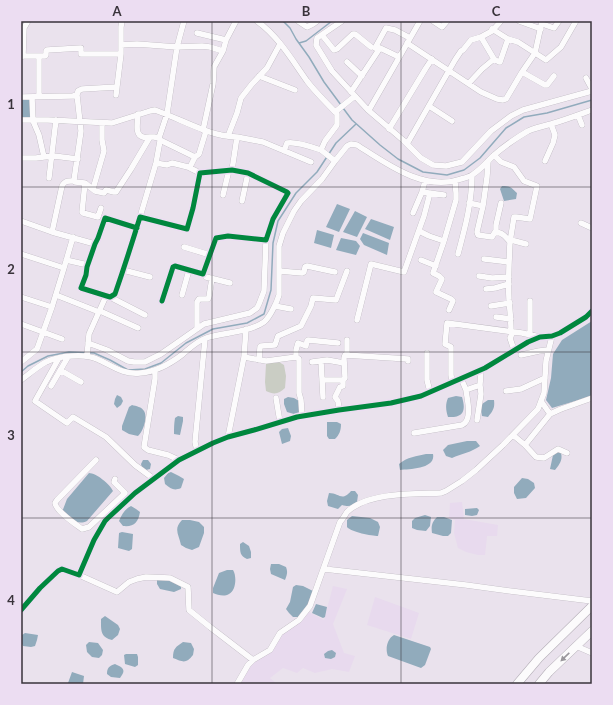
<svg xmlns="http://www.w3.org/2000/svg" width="613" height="705" font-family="Lato,sans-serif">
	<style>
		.built { fill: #e8daee }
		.green { fill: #cacdc4 }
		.water { fill: #91abbc }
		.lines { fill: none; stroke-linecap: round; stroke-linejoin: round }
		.stream { stroke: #91abbc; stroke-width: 1.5 }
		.minor-casing { stroke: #b5afb8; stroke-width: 6 }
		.highway-casing { stroke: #b5afb8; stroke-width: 9 }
		.minor { stroke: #fcfbfc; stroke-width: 5.5 }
		.highway { stroke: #fcfbfc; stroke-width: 8 }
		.cycleway-casing { stroke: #ecddf2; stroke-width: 8 }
		.cycleway { stroke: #00873e; stroke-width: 5 }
		.oneway { fill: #9a979c }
		.grid { fill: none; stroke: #39333b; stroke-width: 1; stroke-opacity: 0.55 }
		.neatline { fill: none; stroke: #39333b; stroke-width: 1.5 }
		.grid-label { font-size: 13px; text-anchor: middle; font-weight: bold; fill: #39333b }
	</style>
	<rect width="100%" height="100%" fill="#eae2ed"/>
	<path class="built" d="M462 502 464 519 498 525 497 536H487L485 555H478L466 552 458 548 454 533 455 520 449 518 450 503Z
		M333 586 347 589 333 624 344 653 355 656 349 672 332 669 315 673 303 668 297 673 283 668 270 678 277 684H239L254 660 271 652 281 635 305 610 324 620Z
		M375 597 419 613 411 639 367 625Z"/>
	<path class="green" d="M268 362 275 363 279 362 284 365 286 376 285 388C279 394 274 395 266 391L265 382 266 364Z"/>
	<path class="water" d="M21 98H31V118L21 119Z
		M502 186C510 186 511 187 517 193L516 199 504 201 500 189Z
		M337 204 350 209 339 232 326 227Z
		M355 211 367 217 357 237 343 232Z
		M371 219 394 227 390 240 365 229Z
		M317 230 334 235 331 248 314 243Z
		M363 233 389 243 387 255 364 245 360 239Z
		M341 238 356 241 360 246 356 255 336 250Z
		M592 321V396L552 408 546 400 551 378 553 354 562 340Z
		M117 395 121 397 123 401 121 405 117 408 114 404 115 399Z
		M456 396 462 397C466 410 464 418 448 417 446 411 445 405 448 398Z
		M288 397 294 398 299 401 300 412 294 414 287 412 284 404V399Z
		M488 400H494C495 408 493 411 488 417L482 416 481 410 482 404Z
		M132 405C136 406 142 407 144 411 148 417 143 432 138 436L129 434 122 430V426L129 407Z
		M178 416 183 417V421L180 435 174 434C174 428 174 424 175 418Z
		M327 422H337L341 424C341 431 339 435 335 439H329L327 436Z
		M288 428 291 436 290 441 282 444 279 432 282 429Z
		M467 441H476L480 446C472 452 461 454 452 458L446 456 443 450 448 445Z
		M557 452 561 453C563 460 559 465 555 470L550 469 553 455Z
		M426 454H433C436 469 410 469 400 470L399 464C407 457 417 456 426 454Z
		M143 460H148L151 464 150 469 146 470 142 468 141 464Z
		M171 472 179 476 184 479 181 488C174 491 171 489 165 484L164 478 168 473Z
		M89 473C96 473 110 484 113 491L87 521C77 526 70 518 62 512L67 499Z
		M522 478 528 479 534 483 535 488 526 498 517 499 514 493V487Z
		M351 491H355L358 495 357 502C352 506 349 507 342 505L338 509 328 506 327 501 329 493C339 493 342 502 351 491Z
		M131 506 136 509 140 512C138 523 134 527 123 526L119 521C122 514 125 509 131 506Z
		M477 508 479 510 477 515 472 516 465 515V509Z
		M425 515 431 517 430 526 426 531 417 530 412 528V521L415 518Z
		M352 516 370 518 378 522 380 527 378 536C372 536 351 532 347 527V520Z
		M437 517H444L452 520 451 533 448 536H443L432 533C431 526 432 522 437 517Z
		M182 520H190L199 522 204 527V533L199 547 192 550 186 548 181 545C179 535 173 529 182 520Z
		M122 532 133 534 132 549 129 551 118 548 119 533Z
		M243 542 249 546 251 552V558L247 559C240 556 240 552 240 544Z
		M271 564H279L286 567C288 572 287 575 285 580L271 574 270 569Z
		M227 570H233C237 576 236 591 229 594 224 597 218 595 213 593V588L219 573Z
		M157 579 171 580 181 585V589L174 592 160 589 157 584Z
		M296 585 303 586 313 591 311 600 298 617H293L289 613 286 609 290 602 293 587Z
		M316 604 327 607 325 617 323 618 312 613Z
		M105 616 118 625 120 629 118 635 112 640C100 637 101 630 101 619Z
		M25 633 38 635 37 640 35 646 31 647 23 646 21 642 22 635Z
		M394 635 430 647 431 649 425 665 421 668 388 656C385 649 387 639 394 635Z
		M89 642 98 643 103 650 102 655 99 658 92 657 87 652 86 645Z
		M183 642 191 643 194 649 193 655C186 664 183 662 173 658 173 648 176 647 183 642Z
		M332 650 336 653 335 657 331 659 325 658 324 654 328 651Z
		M126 654H137L138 657V665L135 667 125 664 124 655Z
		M115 664C124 668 126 670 120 678L111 677 107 674C107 668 109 666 115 664Z
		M72 672 84 676 83 684 68 683Z"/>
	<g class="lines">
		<path class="stream" d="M283 21 290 28 296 39 309 57 324 82 341 105
			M299 43 306 41 332 21
			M343 108 352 120 380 145 398 159 423 172 447 175 464 170 480 158 506 128 524 117 547 113 592 100
			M21 372 28 366 48 356 69 352 94 353 110 360 128 370 145 369 161 363 186 343 213 329 247 323 264 314 271 290 273 243 278 221 296 193 317 172 336 143 356 124"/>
		<g class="minor-casing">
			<path id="minor" d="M184 21 177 47 167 114 159 138 160 140 195 157
				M257 21C279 37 292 60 307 81 316 93 327 103 337 114V125L325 141 321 150 335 161 347 146 351 144 357 145C387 164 424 192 461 179 465 178 469 177 472 175 480 170 486 163 493 156 503 147 516 138 528 131 535 128 543 126 551 124 565 120 578 115 592 110
				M298 21 307 27 313 24 317 21
				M342 21 317 38 316 45 332 71 368 110 403 140 421 158 433 165 446 166 462 162 491 131 511 116 523 110 592 91
				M433 21 442 27 447 21
				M519 21 541 29
				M542 24 554 28 559 21
				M492 29 508 39 518 42 546 60 561 47 576 21
				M197 33 226 40
				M322 35 334 50 337 49 353 34H355L371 47
				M407 43 481 92 497 99 503 100 506 99 522 72 535 53 542 21
				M121 45 137 44 177 47 202 46 210 47 223 51
				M375 48 386 28 395 30 410 38
				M23 56H45L46 55V51L47 50 81 48V54H121
				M39 56V96
				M21 57 23 56 24 28 28 21
				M494 59 499 62H500L508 39
				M347 62 362 76
				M522 72 545 85H547L554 76
				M259 76 295 90
				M586 78 592 89
				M469 83 482 69 494 59 481 37
				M351 92 380 48 399 57
				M77 95 81 131 74 180 75 182 85 183 95 191 104 193 106 190 114 192H116L131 169 150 137H154L159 138
				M116 95 121 54V27L122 21
				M21 97 73 96 77 95 78 91 82 89 117 87
				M32 97 33 121 39 135 44 157
				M429 106 452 121
				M369 110 420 21H419
				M335 112 355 96
				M138 114C138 121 134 135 143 137 145 138 147 137 150 137
				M578 115 582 125
				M21 120H48L112 123 150 111 155 110 160 112C185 121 209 136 237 137L232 170
				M389 129 426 68 432 59
				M203 130 213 84 214 67 223 51 226 40 236 21
				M228 136 237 113 241 98 252 84 267 68 280 44
				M237 137 263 142 311 162
				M407 144 455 60 461 51 463 50 471 40 481 37 492 31 501 21
				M284 151 287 143C296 141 312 147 321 150
				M494 155 501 162 514 167 524 181 537 186 530 219 516 217H514L510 242
				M21 158H36L44 157 54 156 78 159
				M545 161 553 143 555 135 551 124
				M156 163 160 141
				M190 167 195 157 199 154 206 131
				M49 178 56 120
				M425 181 422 192 444 195
				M85 183 82 212 83 213 98 217 101 208
				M93 189 104 151 102 140V123
				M223 195 229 170
				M242 201 248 173
				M469 203 483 206 477 232 478 235 492 237 495 232C502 232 506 237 510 242 509 261 508 281 509 300 510 311 511 320 511 332
				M483 206 487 177 488 161
				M413 213 422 192
				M140 217 156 163 167 165 172 163 188 167 200 173
				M21 221 52 232 95 244
				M581 223 592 228
				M137 228 105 218 98 238 95 244 87 267 86 275 81 288 110 297 115 294C124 268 132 243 140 217L187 229 193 208 200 173 232 170 248 173 287 192 288 193 273 219 266 240 228 236 216 238 203 274 175 266 173 267 162 301
				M419 231 429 236 444 241
				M52 232 62 186C65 180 69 181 74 181
				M496 232V225L501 203
				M511 240 526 244
				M184 247 210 255
				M21 254 64 268 52 307 21 297
				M458 254C465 228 472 202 472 175
				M484 259 509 262
				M66 260 88 265
				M421 260 436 266
				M64 268 73 237
				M123 270 150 277
				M279 271 302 273 304 272 305 267 307 266 335 272
				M203 274 206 277 230 283
				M479 276 492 278 509 277
				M486 289 495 288 509 284
				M56 295 99 312
				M182 295 189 270
				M110 297 145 315
				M275 306 291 309
				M491 306 510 303
				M449 310 453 301 451 299 436 292 442 279 439 276 433 273 444 241 456 200V193L455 181
				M100 311 138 328
				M496 317 511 319
				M357 320 371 264 404 272 424 216 430 193
				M21 324 62 339
				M197 329V302L199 299H208L209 297 212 278
				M513 332 510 338 514 350
				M530 335V301
				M347 340V355
				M88 343 107 350 128 361 134 362H145L161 354 204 324 250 313 257 308 259 304 264 291 266 240
				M427 353V380L430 392
				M521 355 539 351 548 350
				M87 356 89 334 106 296
				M244 357 266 361 296 357 299 359V393L301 400 302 416
				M296 357V350L298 343 306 346 307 341 308 340 338 343
				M59 358 35 401 67 423 73 417 106 437 135 465 154 479
				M259 360 260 347 261 346 275 345 278 336 301 326 311 306 313 298 336 300 347 271
				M321 361 323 397
				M21 362 37 349 52 307
				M312 362 327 360 344 363
				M60 370 81 382
				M155 371V379L144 447 148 450 168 455 179 460
				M461 378 466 390
				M21 380C29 374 37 367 46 362 58 356 84 353 97 359 111 365 123 375 140 373 156 372 170 364 183 354 190 348 197 341 206 338 224 332 248 333 264 322 270 317 277 302 279 295V246L283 233 294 211 301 201 322 179 335 161
				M322 380H343
				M452 382 451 375V347L445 344 447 323 522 333 540 337
				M51 386 68 357
				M506 391 521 389 545 378
				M276 398 280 422
				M541 401 550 414
				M339 410 338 401 335 397 340 387 343 386V380L345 378 344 358 345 355 408 359V361
				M477 420 481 394 480 385
				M414 433 462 425C473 420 467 399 466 390L480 385 481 369
				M513 435 525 445 536 457 544 458 558 449 567 453
				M228 437 244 357 246 329
				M525 445 550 414 561 409 592 398
				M197 451 195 442 205 339
				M96 460 57 500 55 503C56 511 74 523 82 529L89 527 125 493 114 482 115 479
				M324 569 466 585 510 591 592 601
				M79 575 117 592 129 582 137 579 146 577 170 578 188 587 189 610 210 627 253 660
				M21 610 40 588 58 571 62 569 79 575 94 540 105 521 108 518 135 493 179 460 213 443 228 437 254 430 297 417 339 410 391 403 421 396 485 368 528 342 540 337 552 336 560 333 586 317 592 311
				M576 646 592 653
				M237 684 248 665 253 660 270 650 280 633 299 620 310 606 340 522C343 519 345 515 347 512 368 492 414 494 441 493L446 491 462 481 476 470 503 445 538 409 544 393 546 361 552 336"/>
		</g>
		<g class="highway-casing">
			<path id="highway" d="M517 684 539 658 592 606
				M539 684 549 672 592 631"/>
		</g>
		<use href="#minor" class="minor"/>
		<use href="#highway" class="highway"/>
		<g class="cycleway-casing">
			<path id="cycleway" d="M137 228 105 218 98 238 95 244 87 267 86 275 81 288 110 297 115 294C124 268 132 243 140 217L187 229 193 208 200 173 232 170 248 173 287 192 288 193 273 219 266 240 228 236 216 238 203 274 175 266 173 267 162 301
				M21 610 40 588 58 571 62 569 79 575 94 540 105 521 108 518 135 493 179 460 213 443 228 437 254 430 297 417 339 410 391 403 421 396 485 368 528 342 540 337 552 336 560 333 586 317 592 311"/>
		</g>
		<use href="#cycleway" class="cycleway"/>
	</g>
	<defs><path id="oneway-solid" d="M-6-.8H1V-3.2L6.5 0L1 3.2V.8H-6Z"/></defs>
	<use class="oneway" href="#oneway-solid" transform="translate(565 657) rotate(136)"/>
	<path class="grid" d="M212 21V684M401 21V684M21 187H592M21 352H592M21 518H592"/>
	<rect width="613" height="705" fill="none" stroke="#ecddf2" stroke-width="44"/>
	<rect x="22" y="22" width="569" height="661" class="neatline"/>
	<g class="grid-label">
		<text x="117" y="16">A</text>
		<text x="306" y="16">B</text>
		<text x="496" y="16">C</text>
		<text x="11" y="109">1</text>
		<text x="11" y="274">2</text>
		<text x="11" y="440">3</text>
		<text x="11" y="605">4</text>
	</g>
</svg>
